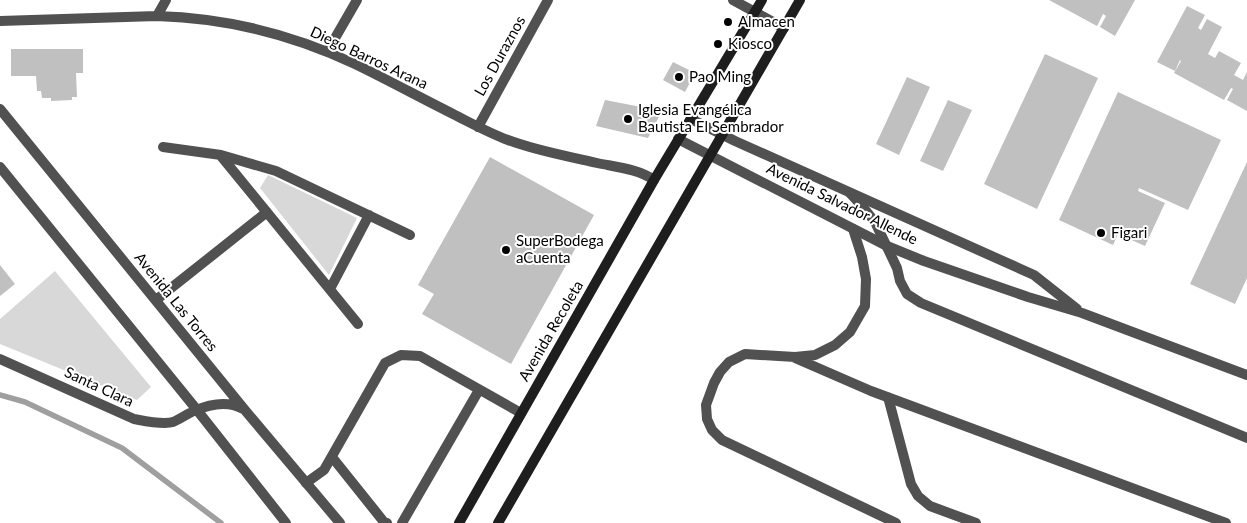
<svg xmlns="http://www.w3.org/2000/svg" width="1247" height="523" font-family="Lato,sans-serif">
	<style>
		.green { fill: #d8d8d8 }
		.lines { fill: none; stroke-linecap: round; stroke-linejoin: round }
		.stream { stroke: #9f9f9f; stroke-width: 5.5 }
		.building { fill: #c0c0c0 }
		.service { stroke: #515151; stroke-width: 10 }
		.minor { stroke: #515151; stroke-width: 10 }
		.tertiary { stroke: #515151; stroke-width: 10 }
		.secondary { stroke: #1e1e1e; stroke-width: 10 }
		.poi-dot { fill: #000; stroke: #fff; stroke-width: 2 }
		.labels { text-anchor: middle; stroke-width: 4; stroke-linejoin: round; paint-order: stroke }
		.poi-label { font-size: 15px; fill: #000; stroke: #fff; text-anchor: start }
		.street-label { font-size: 15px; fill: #000; stroke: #fff }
	</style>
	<rect width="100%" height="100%" fill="#fff"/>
	<path class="green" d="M268 175 357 218 329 275 260 188Z
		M55 271 151 387 137 400 0 344V319Z"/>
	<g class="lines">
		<path class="stream" d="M0 395 25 402 122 448 221 523"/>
	</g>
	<path class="building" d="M1049 0H1135L1115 36 1100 27 1106 16 1103 14 1097 26Z
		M1187 6 1205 15 1198 28 1201 30 1207 19 1222 27 1208 54 1215 58 1219 51 1241 63 1234 75 1243 80 1247 72V111L1227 100 1233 89 1231 88 1224 100 1174 73 1181 61 1180 60 1175 71 1157 62Z
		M11 49H83V73H76L77 97H72V100L51 101V98H42L41 91H37L36 76H11Z
		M1045 54 1098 78 1037 209 984 184Z
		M673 62 695 73 685 92 663 80Z
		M907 77 930 87 899 155 876 144Z
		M1118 92 1221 140 1188 210 1139 188 1138 191 1165 203 1145 246 1118 234 1113 245 1059 220Z
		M605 100 662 111 648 138 596 126Z
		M948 100 972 110 943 171 920 161Z
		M490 157 594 215 511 364 422 314 434 294 418 285Z
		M1247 162V278L1235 304 1190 284Z
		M0 265 15 284 0 296Z"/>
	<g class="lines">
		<path class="service" d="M850 193 863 207 875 222 897 268 900 281 907 294 921 303 1247 438
			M853 229 862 257 866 279 865 306 850 332 835 345 815 355 795 357 745 354 729 362 720 372 714 383 706 405 707 419 712 430 722 440 896 523
			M795 358 871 391 1226 523
			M888 397 911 484 918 496 930 506 976 523
			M332 457 384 522 387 523
			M306 483 324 470 385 363 401 355 420 356 521 413
			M402 523 479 390"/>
		<path class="minor" d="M733 0 784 28
			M157 16 166 0
			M0 21 157 16C225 18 294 35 355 64 388 80 421 98 453 114 471 123 489 133 508 140 537 151 567 156 597 163 616 167 638 169 654 180
			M327 52 357 0
			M0 109 244 409 340 523
			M478 127 548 0
			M163 147 221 155 276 171 410 235
			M221 156 358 324
			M0 167 197 410 286 523
			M330 289 369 215
			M156 300 267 212
			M0 359 134 419C145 421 163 425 173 422 180 419 187 414 194 411 210 404 227 400 243 409"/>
		<path class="tertiary" d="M691 119 735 141 1034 275 1077 309
			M678 139 887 246 924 261 1028 297 1082 313 1247 375"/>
		<path class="secondary" d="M459 523 654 180 762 0
			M498 523 800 0"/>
	</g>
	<g class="poi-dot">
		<circle cx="728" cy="22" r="5"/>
		<circle cx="718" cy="44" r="5"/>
		<circle cx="679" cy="77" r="5"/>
		<circle cx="628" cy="119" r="5"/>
		<circle cx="1101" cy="233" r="5"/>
		<circle cx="506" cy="250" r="5"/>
	</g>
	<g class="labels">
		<g class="poi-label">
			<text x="738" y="27">Almacen</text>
			<text x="728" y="49">Kiosco</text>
			<text x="689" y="82">Pao Ming</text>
			<text x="638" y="115">Iglesia Evangélica<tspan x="638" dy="17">Bautista El Sembrador</tspan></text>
			<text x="1111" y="238">Figari</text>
			<text x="516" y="246">SuperBodega<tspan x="516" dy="17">aCuenta</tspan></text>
		</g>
		<g class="street-label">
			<text transform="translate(500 56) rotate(-61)" y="5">Los Duraznos</text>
			<text transform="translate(369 58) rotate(25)" y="5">Diego Barros Arana</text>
			<text transform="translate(842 204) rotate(26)" y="5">Avenida Salvador Allende</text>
			<text transform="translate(176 302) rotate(51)" y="5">Avenida Las Torres</text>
			<text transform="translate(551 331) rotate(-60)" y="5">Avenida Recoleta</text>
			<text transform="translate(99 387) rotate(25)" y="5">Santa Clara</text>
		</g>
	</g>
</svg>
